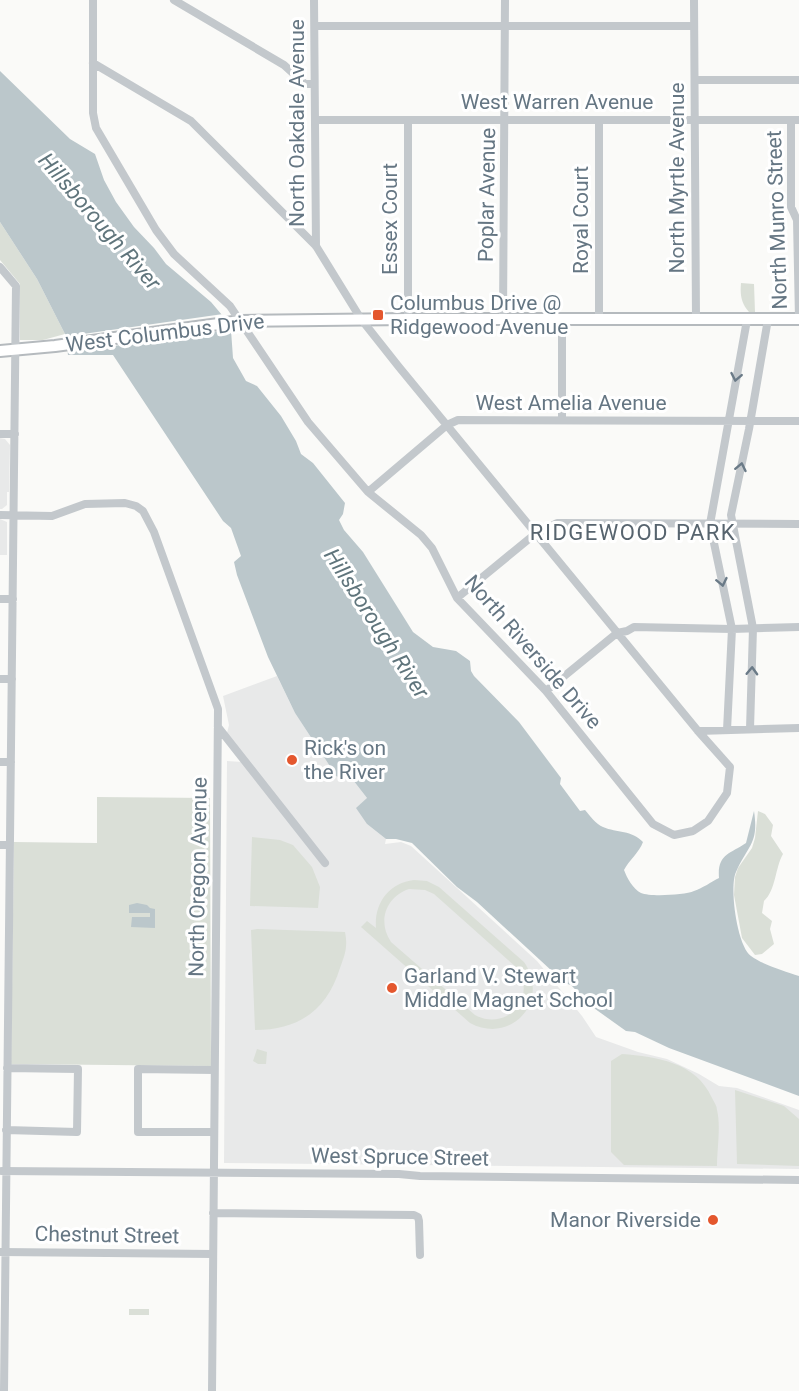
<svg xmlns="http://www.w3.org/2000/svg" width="799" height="1391" font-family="Roboto,sans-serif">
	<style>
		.built { fill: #e8e9e9 }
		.green { fill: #dadfd7; fill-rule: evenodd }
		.water { fill: #bbc7cb }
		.pier { fill: #fafaf8 }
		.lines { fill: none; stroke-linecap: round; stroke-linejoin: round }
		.major-casing { stroke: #b5babe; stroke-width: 14 }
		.minor { stroke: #c3c8cc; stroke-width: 8 }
		.major { stroke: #fff; stroke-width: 10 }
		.oneway { stroke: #6a7a87 }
		.poi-dot { fill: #e4572e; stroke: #fff; stroke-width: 2 }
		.labels { text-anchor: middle; stroke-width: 6; stroke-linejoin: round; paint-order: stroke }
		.street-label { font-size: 21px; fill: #657683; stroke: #fff }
		.poi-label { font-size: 21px; fill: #657683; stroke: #fff; text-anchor: start }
		.water-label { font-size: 22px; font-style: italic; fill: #60757c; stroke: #fff }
		.neighbourhood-label { font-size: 22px; letter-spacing: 1.5px; fill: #57646e; stroke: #fff }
	</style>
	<rect width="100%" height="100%" fill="#fafaf8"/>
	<path class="built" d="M0 438 5 439 10 445 9 492H7V505L2 509H0Z
		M0 519 7 522V555H0Z
		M277 676 295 713 337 777 346 771 367 798V824L386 839 385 844 401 842 411 846 537 961 582 1016 596 1037 638 1052 667 1059 699 1074 719 1086 737 1088 799 1110V1169L224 1163 227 761 242 762 227 733 229 725 223 696Z"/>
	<path class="green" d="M0 222 37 279 65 334 43 340H20V284L0 260Z
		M741 283 754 284 755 312H749C741 303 740 295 741 283Z
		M97 797 210 798 211 1066 11 1064 14 842 97 843Z
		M758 811 765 814 773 825 771 836 783 854C775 868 776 890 764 901L762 913 772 921 770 929 774 944 762 954 755 955 742 938 734 895 735 877 738 868 752 848 755 838Z
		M252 837 280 840 293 845 312 867 320 887 318 908 250 906Z
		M414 880 427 881 439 887 524 962C551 1001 511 1045 470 1023L361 927 367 921 376 928C374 903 389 883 414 880ZM409 889 425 890 434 894 517 968C538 998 506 1032 475 1015L391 942C377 921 386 897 409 889Z
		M257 929 345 932C348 947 345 954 340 968 327 1010 299 1030 255 1030L251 930Z
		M257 1049 267 1052 266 1064H258L253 1061Z
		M622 1054C657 1057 696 1062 712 1098 714 1102 717 1106 717 1110 721 1126 717 1149 717 1166L624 1165 611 1152V1061Z
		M735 1090 784 1106 799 1119V1166L737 1164Z
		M129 1309H149V1315H129Z"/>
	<path class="water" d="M0 71 70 139 95 154 104 180 116 202 134 227 154 248 166 264 211 302 222 315 231 330 233 358 246 381 257 386 281 416 296 441 301 454 313 463 345 503 343 514 339 520 344 530 363 552 413 632 433 647 456 651 470 661 471 671 474 676 519 722 561 778 560 784 580 811 585 810C590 816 596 824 603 827 617 833 632 830 643 842 639 853 629 860 624 870 627 878 633 889 641 893 650 897 685 895 694 891 703 888 711 882 719 878 717 854 730 854 746 843L754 811C759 844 748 845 736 872 729 887 737 946 751 956 763 965 785 971 799 976V1096L669 1048 635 1032 626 1031 591 1006 571 985 560 982 553 972 477 902 457 887 412 843 396 839H386L367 824 356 808 367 798 346 771 337 777 295 713 268 657 237 575 234 562 241 556 231 528 223 521 113 355H68L65 334 37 279 0 222Z
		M137 903 147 905 150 908 155 909V928L131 927 132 917H150V913H129V905Z"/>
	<path class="pier" d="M223 314 234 329 64 353 62 337Z"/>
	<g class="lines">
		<g class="major-casing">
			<path id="major" d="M0 351 55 346 241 321 408 319H799"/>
		</g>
		<path class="minor" d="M93 0V113L96 128 156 230 174 254 230 306 308 422 368 492 421 535 432 548 457 598 546 691 653 824 674 835 693 831 708 821 727 793 730 767 698 731 399 367 361 319 316 246 191 121 93 63
			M174 0 284 65 305 84H314
			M314 0 316 246
			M694 0 696 319
			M315 26H694
			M695 80H799
			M315 120H799
			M408 120V319
			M599 120V319
			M791 120V207L797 220 799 319
			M0 267 16 286 4 1391
			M503 319 505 0
			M562 319V420
			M0 434H15
			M368 492 447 425 458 420 799 421
			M0 515 52 516 85 504 125 503 136 506 143 511 154 532 218 709 212 1391
			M457 598 535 534 557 523 799 524
			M0 599H13
			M0 679H12
			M546 691 617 633 627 631 634 627 732 629 799 627
			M218 727 325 863
			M750 729 753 628 731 515 749 429 768 319
			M727 730 732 629 710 524 747 320
			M698 731 799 728
			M0 762H11
			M0 845H10
			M6 1130 77 1132 78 1069 7 1068
			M213 1132H138V1069L214 1070
			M2 1171 399 1174 420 1176 799 1180
			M213 1213 414 1215 418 1217 419 1221 420 1255
			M1 1252 213 1254"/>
		<use href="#major" class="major"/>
	</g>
	<defs><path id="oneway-chevron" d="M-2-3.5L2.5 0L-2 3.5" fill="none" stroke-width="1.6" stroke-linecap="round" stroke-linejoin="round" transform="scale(1.5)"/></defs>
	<g class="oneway">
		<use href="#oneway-chevron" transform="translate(736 377) rotate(101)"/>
		<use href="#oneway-chevron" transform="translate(741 467) rotate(-78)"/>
		<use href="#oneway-chevron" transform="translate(722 582) rotate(78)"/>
		<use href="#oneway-chevron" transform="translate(752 671) rotate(-88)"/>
	</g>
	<g class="poi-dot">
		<rect x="372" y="309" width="12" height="12" rx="3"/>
		<circle cx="292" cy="760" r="6"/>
		<circle cx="392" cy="988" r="6"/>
		<circle cx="713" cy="1220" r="6"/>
	</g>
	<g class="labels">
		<g class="street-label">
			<text x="557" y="109">West Warren Avenue</text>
			<text transform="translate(297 123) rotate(-90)" y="7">North Oakdale Avenue</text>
			<text transform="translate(677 178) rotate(-90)" y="7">North Myrtle Avenue</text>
			<text transform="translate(487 195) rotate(-89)" y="7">Poplar Avenue</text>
			<text transform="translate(390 219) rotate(-90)" y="7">Essex Court</text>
			<text transform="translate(581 220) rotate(-90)" y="7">Royal Court</text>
			<text transform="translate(777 220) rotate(-92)" y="7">North Munro Street</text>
			<text transform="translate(165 333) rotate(-7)" y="7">West Columbus Drive</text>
			<text x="571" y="410">West Amelia Avenue</text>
			<text transform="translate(533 652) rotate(49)" y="7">North Riverside Drive</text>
			<text transform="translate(198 877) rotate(-89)" y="7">North Oregon Avenue</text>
			<text transform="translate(400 1157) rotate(1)" y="7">West Spruce Street</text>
			<text transform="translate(107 1235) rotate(1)" y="7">Chestnut Street</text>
		</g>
		<g class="poi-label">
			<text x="390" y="310">Columbus Drive @<tspan x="390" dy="24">Ridgewood Avenue</tspan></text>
			<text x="304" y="755">Rick's on<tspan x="304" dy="24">the River</tspan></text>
			<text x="404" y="983">Garland V. Stewart<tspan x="404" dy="24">Middle Magnet School</tspan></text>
			<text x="701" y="1227" text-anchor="end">Manor Riverside</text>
		</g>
		<g class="water-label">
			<text transform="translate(100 221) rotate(49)" y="8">Hillsborough River</text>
			<text transform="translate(377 623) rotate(57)" y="8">Hillsborough River</text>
		</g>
		<g class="neighbourhood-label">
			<text x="633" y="540">RIDGEWOOD PARK</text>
		</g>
	</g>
</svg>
